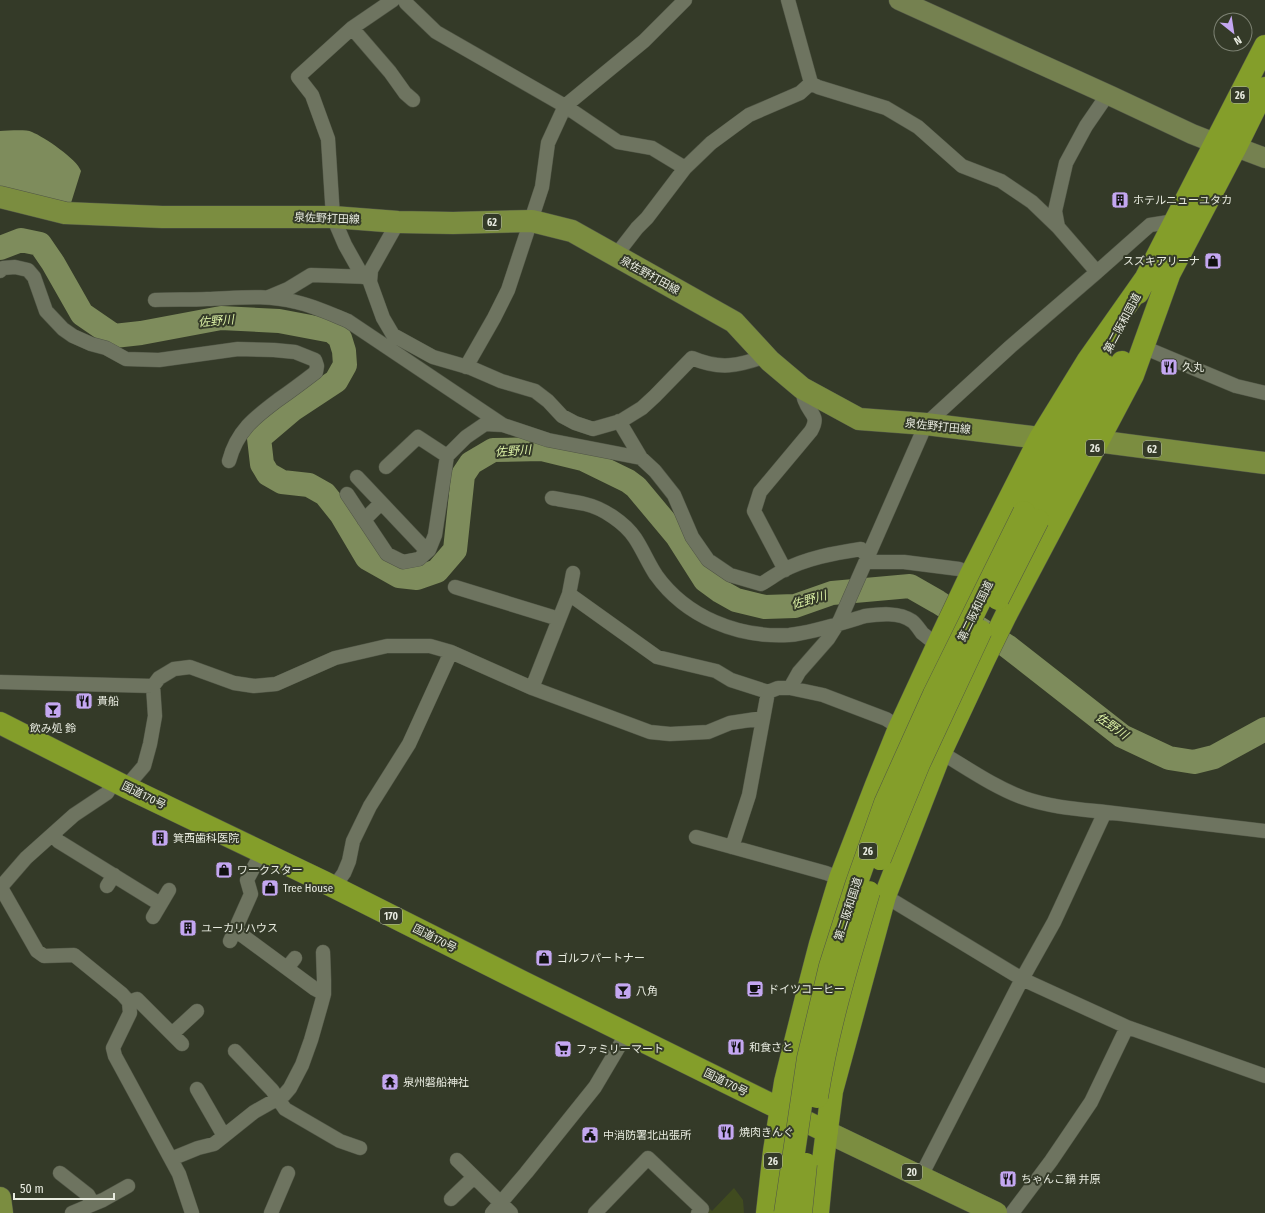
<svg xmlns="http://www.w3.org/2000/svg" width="1265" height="1213" font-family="'Fira Sans Condensed','Noto Sans JP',sans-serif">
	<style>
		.green { fill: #404b1f }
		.water { fill: #7e8c5c }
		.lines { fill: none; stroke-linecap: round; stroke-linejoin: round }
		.river { stroke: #7e8c5c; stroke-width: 24 }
		.street-casing { stroke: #515646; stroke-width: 15 }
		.secondary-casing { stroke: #515646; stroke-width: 21 }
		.primary-casing { stroke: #515646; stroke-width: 23 }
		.highway-casing { stroke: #515646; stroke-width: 23 }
		.street { stroke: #6e7460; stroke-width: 14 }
		.secondary { stroke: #758150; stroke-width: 20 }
		.primary { stroke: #7b8d40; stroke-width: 22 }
		.highway { stroke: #849e2a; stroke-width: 22 }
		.highway-bridge-casing { stroke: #515646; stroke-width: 23; stroke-linecap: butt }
		.highway-bridge { stroke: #849e2a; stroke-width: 22 }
		.labels { text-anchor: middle; stroke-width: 4; stroke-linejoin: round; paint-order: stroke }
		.shield { fill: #343a28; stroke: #b2b6a9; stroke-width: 1 }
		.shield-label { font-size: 10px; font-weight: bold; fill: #e8ebe0 }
		.poi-label { font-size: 11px; fill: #e8ebe0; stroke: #343a28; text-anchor: start }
		.street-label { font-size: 11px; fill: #e8ebe0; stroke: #343a28 }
		.water-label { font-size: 12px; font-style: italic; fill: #daefa4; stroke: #343a28 }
	</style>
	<rect width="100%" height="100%" fill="#343a28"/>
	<path class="green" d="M734 1188 743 1200 744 1213H706L710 1209 712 1211Z"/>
	<path class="water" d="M0 131C8 131 25 129 32 132 44 137 77 159 81 171L71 203 0 187Z"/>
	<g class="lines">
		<path class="river" d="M0 248 21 240 40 244 53 263 82 314 114 336 141 333 221 318 279 321 332 331 340 338 344 351 345 365 336 381 292 410 259 438 262 464 268 474 282 482 309 485 325 494 341 514 367 558 399 576 417 578 437 571 455 550 463 475 471 463 493 450 542 449 583 459 628 481 636 487 677 536 705 580 720 591 736 600 765 607 795 606 832 593 910 586 938 602 1007 646 1122 736 1169 758 1194 762 1214 757 1265 729"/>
		<g class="street-casing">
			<path id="street" d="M405 0 406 3 436 32 565 106 644 41 685 0
				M788 0 811 83 818 87 886 108 918 127 962 166 1001 181 1032 202 1058 227
				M352 28 390 72 405 93 413 100
				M398 222 371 270 370 282 383 318 393 335 433 357 471 368 501 381 535 391 548 401 562 416 575 423 593 429 621 421 642 408 655 396 692 358C720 370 738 366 766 356
				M616 255 637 228 647 218 685 168 711 143 749 115 800 93 811 83
				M0 271 3 268 15 267 28 270 34 277 46 311 63 329 73 336 91 344 106 348 126 359 159 360 238 349 274 350 295 352 315 360 317 366 316 372C303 382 291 391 278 400 254 418 237 431 229 461
				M1097 272 1150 225 1175 221
				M363 277 345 245 333 217 328 139 312 95 298 77 352 28 393 0
				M269 297 288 289 311 275 370 277
				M155 300C172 299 190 300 207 299 237 298 266 294 296 302 314 306 331 314 348 321L503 425
				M1143 347 1236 386 1265 393
				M466 367 494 318 508 290 542 187 548 143 565 106 618 142 652 148 685 168
				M619 421 641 458
				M386 467 418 437 447 456
				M357 477 427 551
				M347 494 387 554 403 562 419 559 429 550 435 535 447 456 466 437 485 424 503 425 548 440 641 458 655 471 674 495 692 537 708 560 730 575 761 584C768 580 775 575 782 571 806 558 835 553 861 549L872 562H904L959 569 971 574
				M552 498C563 500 575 502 585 504 603 508 625 523 635 538 643 550 648 563 656 575 686 617 738 638 789 635 812 633 842 623 865 616 880 614 899 612 912 621 916 624 919 629 922 633 927 637 932 641 937 645
				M364 520 381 503
				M785 570 754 511 760 492 811 431C820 415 810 415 805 401 803 397 803 392 802 388
				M455 587 559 619
				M569 594 657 657 716 671 731 680 768 692
				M0 682 153 686 159 678 174 669 190 667 234 683 254 686 276 684 335 658 387 646H430L451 652 532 688 650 732 670 734 708 732 730 723 763 718
				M532 688 569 594 573 573
				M790 688 799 672 828 639 840 620 926 424 1010 347 1097 272 1058 227 1055 211 1066 163 1086 126 1108 94
				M126 787 144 766 150 744 155 716 153 686
				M1105 812 1265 831
				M53 834 58 841 160 904
				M696 837 826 873 847 881
				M732 847 749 795 768 692 778 688H790L823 695 886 719 905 731
				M0 886 37 951 44 956 74 955 122 994 129 1002 130 1013 113 1048 115 1056 179 1174 192 1213
				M107 886 114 875
				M334 887 344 873 349 861 353 841 370 806 409 744 451 652
				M0 888 26 858 74 815 107 793 114 781
				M878 893 885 896 1022 979 1127 1027 1265 1076
				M153 917 169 890
				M235 930 315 989 324 994
				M230 941 251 894 247 880 262 852
				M287 968 295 958
				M129 1002 137 999 182 1044
				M172 1034 197 1011
				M235 1051 272 1090 285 1109 340 1141 360 1148
				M197 1089 224 1136
				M171 1159 198 1148 214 1144 254 1112 284 1095 290 1088 302 1065 311 1040 321 1005 324 994V980L323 952
				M457 1160 511 1213
				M60 1173 88 1195 93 1204
				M921 1176 1022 979 1054 922 1105 812C1077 809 1050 807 1024 798 993 787 963 765 935 749
				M451 1199 474 1177
				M72 1213 103 1200 128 1186
				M271 1213 288 1173
				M492 1213 526 1173 595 1087 627 1033
				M595 1213 648 1158 702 1209 698 1213
				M1012 1213 1051 1161 1091 1102 1127 1027"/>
		</g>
		<g class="secondary-casing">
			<path id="secondary" d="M899 0 1111 96 1192 134 1215 143 1236 147 1265 158"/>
		</g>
		<g class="primary-casing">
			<path id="primary" d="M0 197 65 213 162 217H333L398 222 453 223 532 221 572 231 734 322 770 361 802 388 859 419 926 424 1040 438 1081 439 1265 463
				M827 1132 996 1213
				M0 1198 2 1213"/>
		</g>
		<g class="highway-casing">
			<path id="highway" d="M1162 288 1236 147 1265 88
				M1138 293 1265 46
				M1024 512 1102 362
				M1038 520 1122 362
				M0 723 126 787 324 882 523 982 827 1132
				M767 1213 774 1151 785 1082 808 990 820 944 840 878 876 785 899 728 943 633 971 574 1040 438 1088 360 1145 279
				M818 1213 823 1161 832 1091 885 896 941 752 984 660 1006 615 1133 375 1169 275"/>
		</g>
		<use href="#street" class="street"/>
		<use href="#secondary" class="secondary"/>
		<use href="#primary" class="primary"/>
		<use href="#highway" class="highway"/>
		<g class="highway-bridge-casing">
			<path id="highway-bridge" d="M998 599 1038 520
				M880 859 919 764 981 631
				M817 1097C828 1027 849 959 869 892
				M785 1213 808 1058 830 966 856 885 885 803 934 694 1024 512
				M801 1213 806 1164"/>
		</g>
		<use href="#highway-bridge" class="highway-bridge"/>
	</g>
	<defs>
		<g id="building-square" transform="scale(0.9)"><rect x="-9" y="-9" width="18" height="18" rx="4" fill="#c4a7f1" stroke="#343a28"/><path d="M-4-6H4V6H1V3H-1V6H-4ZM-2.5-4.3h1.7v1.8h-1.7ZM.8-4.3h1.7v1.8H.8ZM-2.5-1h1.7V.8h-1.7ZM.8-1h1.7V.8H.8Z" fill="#111"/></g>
		<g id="shop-square" transform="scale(0.9)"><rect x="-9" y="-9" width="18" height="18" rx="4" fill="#c4a7f1" stroke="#343a28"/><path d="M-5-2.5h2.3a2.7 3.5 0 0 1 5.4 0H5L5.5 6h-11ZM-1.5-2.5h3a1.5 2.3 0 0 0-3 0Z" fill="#111"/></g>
		<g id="restaurant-square" transform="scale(0.9)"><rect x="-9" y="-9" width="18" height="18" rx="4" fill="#c4a7f1" stroke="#343a28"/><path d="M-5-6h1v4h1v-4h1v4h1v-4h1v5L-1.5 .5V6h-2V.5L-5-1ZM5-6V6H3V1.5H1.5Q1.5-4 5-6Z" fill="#111"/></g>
		<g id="bar-square" transform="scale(0.9)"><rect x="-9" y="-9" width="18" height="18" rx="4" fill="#c4a7f1" stroke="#343a28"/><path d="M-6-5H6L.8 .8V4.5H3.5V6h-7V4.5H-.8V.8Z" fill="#111"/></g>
		<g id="cafe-square" transform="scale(0.9)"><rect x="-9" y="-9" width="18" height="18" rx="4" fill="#c4a7f1" stroke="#343a28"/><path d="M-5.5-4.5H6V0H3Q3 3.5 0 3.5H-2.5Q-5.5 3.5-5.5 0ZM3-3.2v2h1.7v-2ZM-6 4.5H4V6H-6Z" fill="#111"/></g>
		<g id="supermarket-square" transform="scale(0.9)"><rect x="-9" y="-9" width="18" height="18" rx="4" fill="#c4a7f1" stroke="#343a28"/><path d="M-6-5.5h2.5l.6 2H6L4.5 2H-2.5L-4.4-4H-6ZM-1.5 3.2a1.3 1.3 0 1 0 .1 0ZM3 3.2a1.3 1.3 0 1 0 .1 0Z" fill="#111"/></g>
		<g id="temple-square" transform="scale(0.9)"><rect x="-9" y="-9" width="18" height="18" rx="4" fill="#c4a7f1" stroke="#343a28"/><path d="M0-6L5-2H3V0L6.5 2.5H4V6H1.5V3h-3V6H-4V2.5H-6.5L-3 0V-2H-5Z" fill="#111"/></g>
		<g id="civic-square" transform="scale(0.9)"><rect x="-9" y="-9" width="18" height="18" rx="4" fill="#c4a7f1" stroke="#343a28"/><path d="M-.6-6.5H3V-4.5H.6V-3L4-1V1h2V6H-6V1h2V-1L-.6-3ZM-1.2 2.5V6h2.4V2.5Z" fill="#111"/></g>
	</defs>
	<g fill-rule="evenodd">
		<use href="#building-square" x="1120" y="200"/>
		<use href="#shop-square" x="1213" y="261"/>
		<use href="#restaurant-square" x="1169" y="367"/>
		<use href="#restaurant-square" x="84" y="701"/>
		<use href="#bar-square" x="53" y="710"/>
		<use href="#building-square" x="160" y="838"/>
		<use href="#shop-square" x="224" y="870"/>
		<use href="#shop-square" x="270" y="888"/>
		<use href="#building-square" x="188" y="928"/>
		<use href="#shop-square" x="544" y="958"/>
		<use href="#cafe-square" x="755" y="989"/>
		<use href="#bar-square" x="623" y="991"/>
		<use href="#restaurant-square" x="736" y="1047"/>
		<use href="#supermarket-square" x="563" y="1049"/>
		<use href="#temple-square" x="390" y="1082"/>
		<use href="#restaurant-square" x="726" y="1132"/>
		<use href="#civic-square" x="590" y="1135"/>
		<use href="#restaurant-square" x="1008" y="1179"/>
	</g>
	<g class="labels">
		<g class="shield">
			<rect x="1231" y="87" width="18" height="16" rx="3"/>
			<rect x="483" y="214" width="18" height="16" rx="3"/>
			<rect x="1086" y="440" width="18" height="16" rx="3"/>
			<rect x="1143" y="441" width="18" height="16" rx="3"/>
			<rect x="859" y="843" width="18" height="16" rx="3"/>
			<rect x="380" y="908" width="22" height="16" rx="3"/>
			<rect x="764" y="1153" width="18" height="16" rx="3"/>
			<rect x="902" y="1164" width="20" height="16" rx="3"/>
		</g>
		<g class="shield-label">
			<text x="1240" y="99">26</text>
			<text x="492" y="226">62</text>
			<text x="1095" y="452">26</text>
			<text x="1152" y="453">62</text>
			<text x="868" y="855">26</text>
			<text x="391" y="920">170</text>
			<text x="773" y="1165">26</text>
			<text x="912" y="1176">20</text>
		</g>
		<g class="poi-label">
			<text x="1133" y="204">ホテルニューユタカ</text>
			<text x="1200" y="265" text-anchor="end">スズキアリーナ</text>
			<text x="1182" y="371">久丸</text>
			<text x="97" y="705">貴船</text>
			<text x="53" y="732" text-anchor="middle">飲み処 鈴</text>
			<text x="173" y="842">箕西歯科医院</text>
			<text x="237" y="874">ワークスター</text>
			<text x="283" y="892">Tree House</text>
			<text x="201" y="932">ユーカリハウス</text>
			<text x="557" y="962">ゴルフパートナー</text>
			<text x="768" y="993">ドイツコーヒー</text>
			<text x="636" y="995">八角</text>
			<text x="749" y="1051">和食さと</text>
			<text x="576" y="1053">ファミリーマート</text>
			<text x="403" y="1086">泉州磐船神社</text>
			<text x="739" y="1136">焼肉きんぐ</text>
			<text x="603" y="1139">中消防署北出張所</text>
			<text x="1021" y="1183">ちゃんこ鍋 井原</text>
		</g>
		<g class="street-label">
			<text transform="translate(327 218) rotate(2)" y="4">泉佐野打田線</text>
			<text transform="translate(650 275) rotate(29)" y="4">泉佐野打田線</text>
			<text transform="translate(1122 323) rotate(-62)" y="4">第二阪和国道</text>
			<text transform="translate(938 426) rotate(6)" y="4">泉佐野打田線</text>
			<text transform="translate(975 611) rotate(-64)" y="4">第二阪和国道</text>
			<text transform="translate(144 795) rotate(26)" y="4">国道170号</text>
			<text transform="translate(848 909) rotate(-72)" y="4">第二阪和国道</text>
			<text transform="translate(435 938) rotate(27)" y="4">国道170号</text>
			<text transform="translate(726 1082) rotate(26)" y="4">国道170号</text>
		</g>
		<g class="water-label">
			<text transform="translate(216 321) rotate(-5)" y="4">佐野川</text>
			<text transform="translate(513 451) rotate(-4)" y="4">佐野川</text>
			<text transform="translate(809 600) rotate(-16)" y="4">佐野川</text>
			<text transform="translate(1112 726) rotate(35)" y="4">佐野川</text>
		</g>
	</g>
	<g transform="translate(1233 32) rotate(150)"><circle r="19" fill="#343a28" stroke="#7c8172"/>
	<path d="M0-3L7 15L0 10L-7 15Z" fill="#c4a7f1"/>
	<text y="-6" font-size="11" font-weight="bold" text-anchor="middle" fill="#e8ebe0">N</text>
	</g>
	<path d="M14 1193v6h100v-6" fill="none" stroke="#e8ebe0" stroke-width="2"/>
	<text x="20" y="1193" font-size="12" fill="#e8ebe0" stroke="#343a28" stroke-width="3" paint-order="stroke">50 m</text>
</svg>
